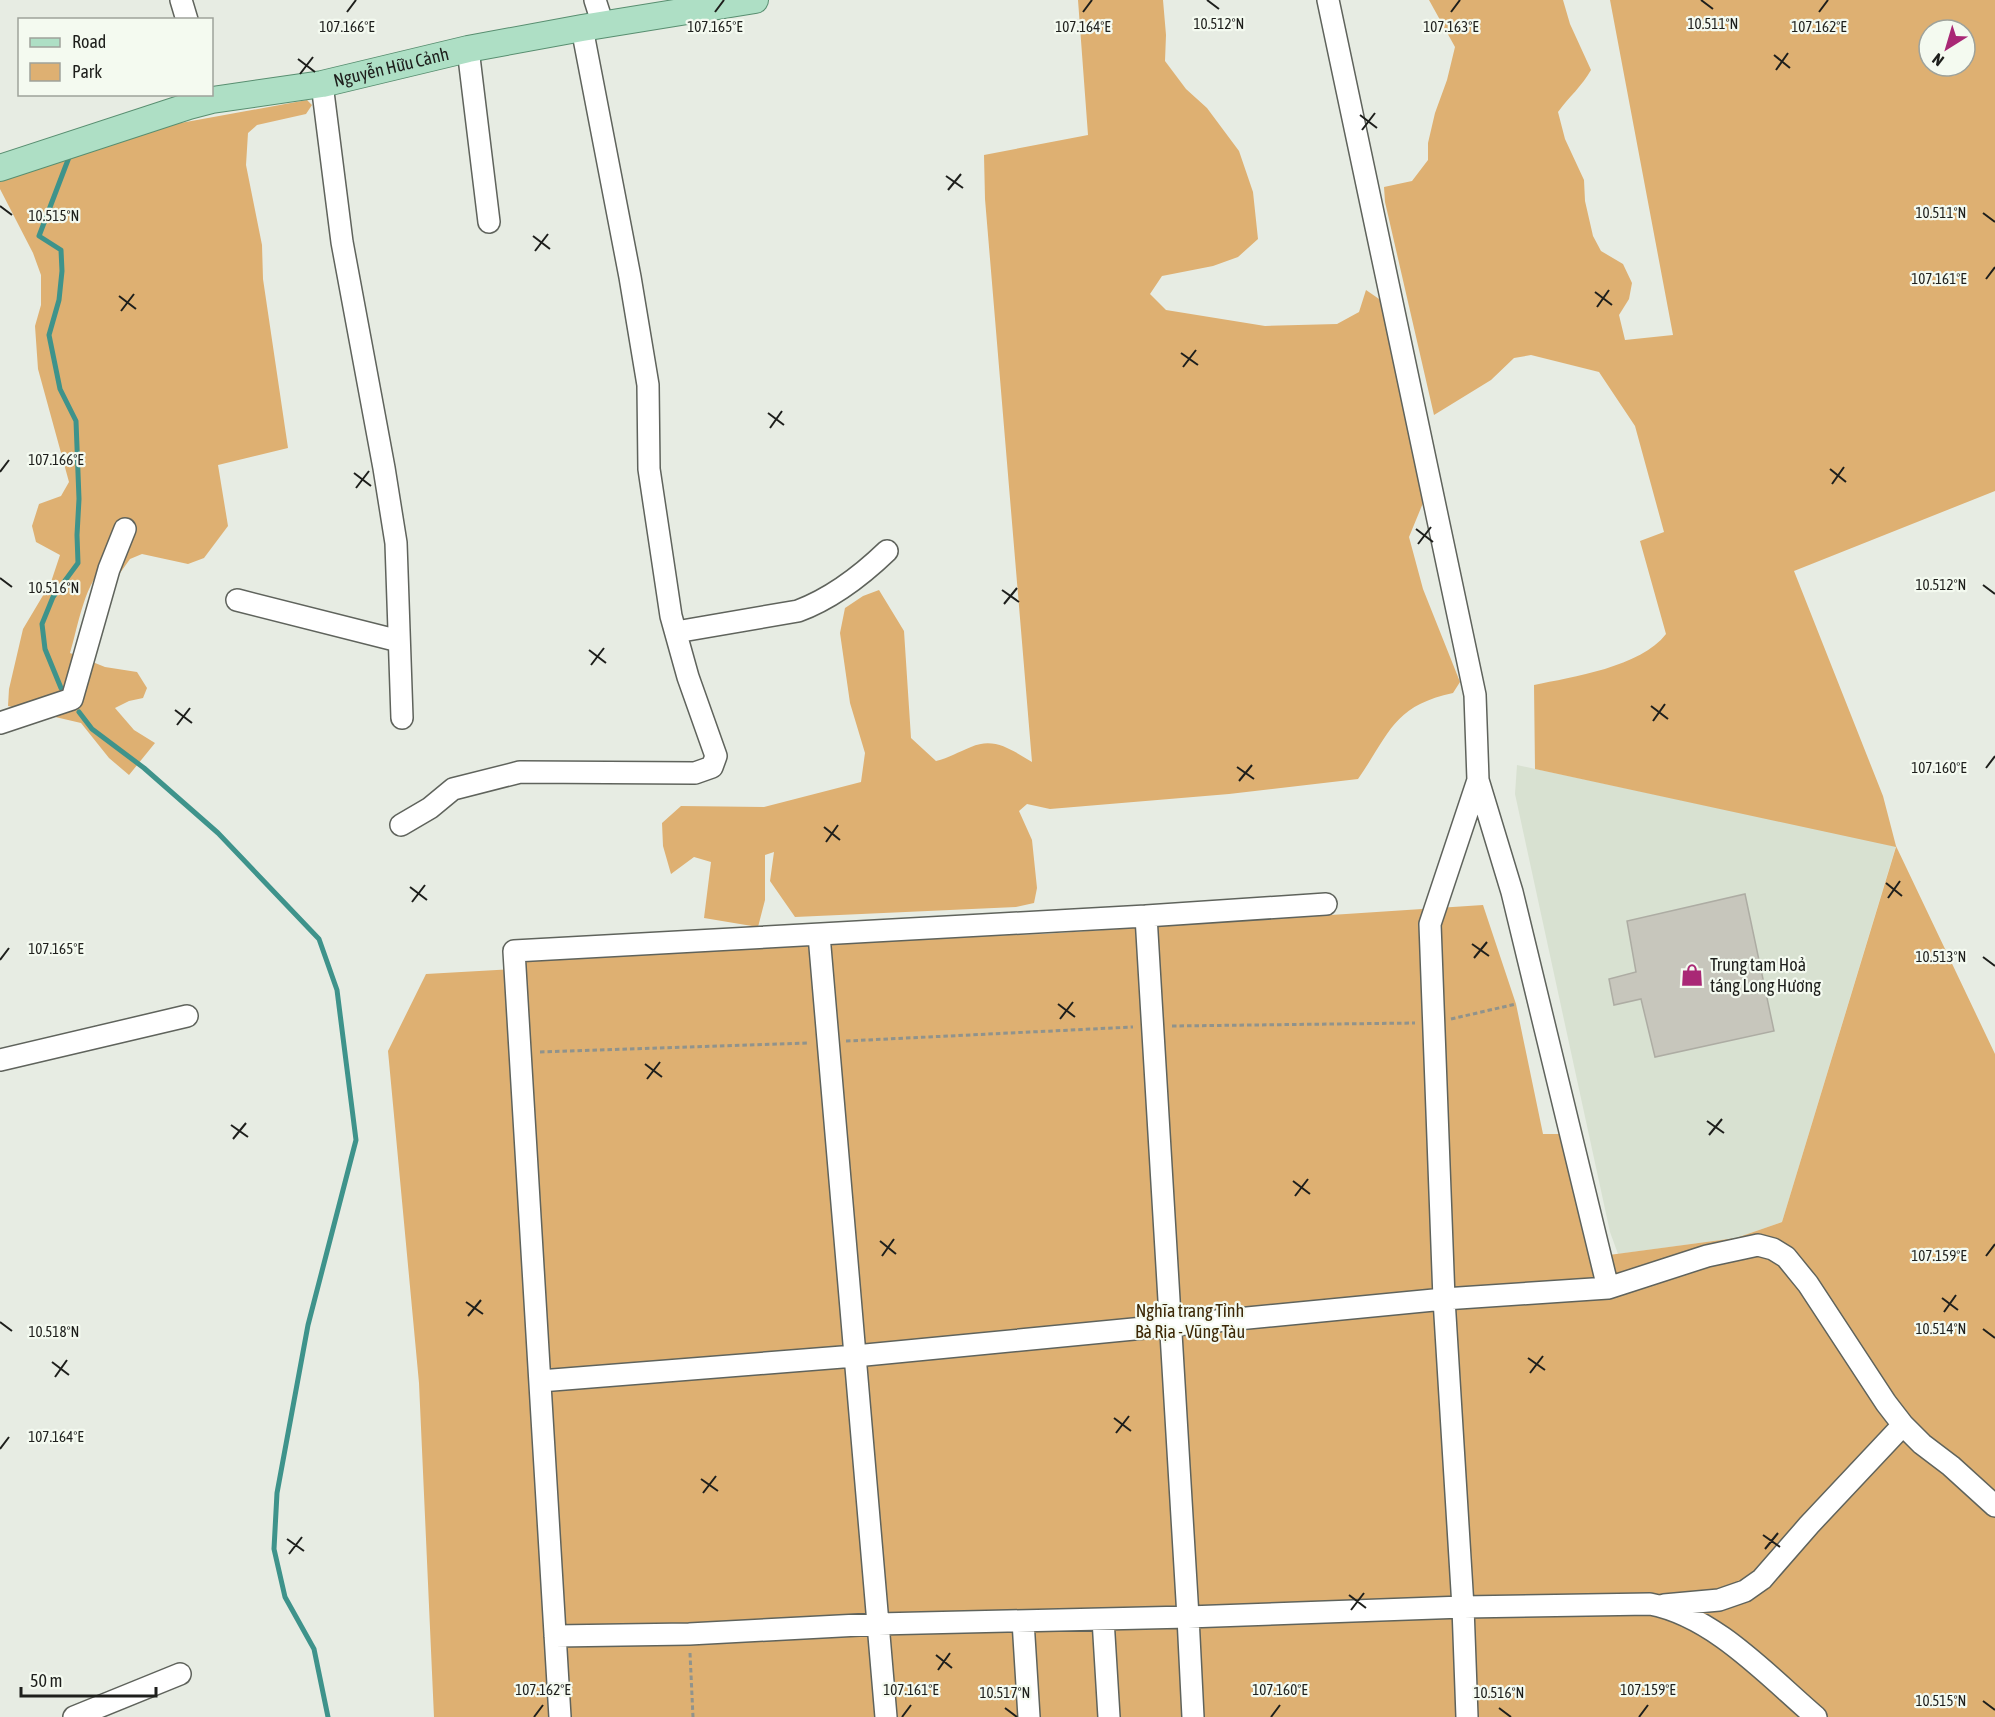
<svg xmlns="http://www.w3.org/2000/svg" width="1995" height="1717" font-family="'Asap Condensed',sans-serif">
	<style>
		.built { fill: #d8e1d1 }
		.green { fill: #deb072; fill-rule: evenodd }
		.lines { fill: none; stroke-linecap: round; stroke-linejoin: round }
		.stream { stroke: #3e938b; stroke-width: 5 }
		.building { fill: #c7c6bc; stroke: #adaca3; stroke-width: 1.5 }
		.minor-casing { stroke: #5f635c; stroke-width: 24 }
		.major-casing { stroke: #588e70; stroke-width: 28 }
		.path { stroke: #90938c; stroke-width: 3; stroke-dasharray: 4.5 3; stroke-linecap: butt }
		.minor { stroke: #fff; stroke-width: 21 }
		.major { stroke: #aedfc5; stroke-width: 26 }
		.ticks { fill: none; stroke: #1e1f1c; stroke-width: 2 }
		.labels { text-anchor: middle; stroke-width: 4.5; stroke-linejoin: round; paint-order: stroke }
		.street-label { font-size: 18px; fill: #1e1f1c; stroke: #f4faf0 }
		.poi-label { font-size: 18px; fill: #1e1f1c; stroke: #f4faf0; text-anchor: start }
		.park-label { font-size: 18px; fill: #3c2706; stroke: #f4faf0 }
		.ticks-label { font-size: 15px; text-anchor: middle; fill: #1e1f1c; stroke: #f4faf0; stroke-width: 4.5; stroke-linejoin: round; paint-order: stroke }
	</style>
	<rect width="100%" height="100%" fill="#e7ece3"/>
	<path class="built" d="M1517 765 1896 846 1782 1222 1736 1238 1618 1254 1610 1232 1515 794Z"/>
	<path class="green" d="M1078 0H1163L1166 35 1165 61 1186 89 1207 108 1239 151 1253 192 1258 239 1238 257 1213 266 1162 276 1150 294 1166 310 1265 326 1337 324 1359 312 1366 290 1382 301 1423 503 1409 537 1423 589 1460 682 1453 693C1393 706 1390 733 1358 779L1229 794 1050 809 1027 804 1019 811 1032 840 1037 888 1034 903 1016 907 795 917 770 881 774 852 765 855V900L758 927 704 918 711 862 694 857 671 874 663 846 662 823 681 806 764 807 861 782 865 753 850 703 840 633 845 608 863 596 879 590 904 631 911 738 936 761C949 758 958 752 971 747 995 736 1013 751 1032 762L985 199 984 155 1088 135Z
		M1429 0H1563L1570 24 1591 70C1582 86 1569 97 1558 112L1565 139 1584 180 1585 201 1593 236 1601 251 1623 264 1632 283 1629 299 1619 315 1625 340 1673 335 1610 0H1995V491L1794 571 1883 796 1896 846 1995 1054V1717H434L419 1383 388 1051 426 974 515 969 514 951 1042 934 1483 905 1516 1004 1543 1134H1568L1594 1257 1736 1238 1782 1222 1896 847 1535 769 1534 685C1572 677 1641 667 1666 634L1640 541 1664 532 1635 426 1599 372 1531 355 1514 358 1491 380 1434 415 1385 202 1384 187 1412 181 1428 160V143L1435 113 1447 80 1455 47ZM1929 30H1965V66H1929Z
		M307 100 312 105 306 114 257 125 248 133 246 165 262 245 263 279 288 448 218 465 228 526 204 558 188 564 142 554 130 559 120 573 102 570C84 585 77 631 70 653L105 667 137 672 147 688 143 698 129 701 115 708 134 730 155 743 129 775 109 758 81 723 8 706 9 689 23 629 51 582 60 555 36 542 32 526 39 504 61 496 69 482 38 369 35 326 41 305V275L33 253 0 189V182L121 138 164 126Z"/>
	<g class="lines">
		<path class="stream" d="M61 688 45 649 42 624 53 597 78 563 77 535 79 499 76 421 60 389 49 335 59 300 62 271 61 250 39 236 71 152
			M79 712 92 729 144 768 218 833 319 939 337 990 356 1140 308 1325 277 1493 274 1549 285 1597 314 1649 328 1717"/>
	</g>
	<path class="building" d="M1745 894 1774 1031 1655 1057 1641 999 1614 1005 1609 979 1636 972 1627 921Z"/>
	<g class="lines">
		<g class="minor-casing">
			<path id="minor" d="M181 0 187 20
				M595 0 603 25
				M1328 0 1475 695 1478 780 1512 892 1608 1288
				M468 49 489 222
				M322 84 342 242 384 468 396 543 402 718
				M237 600 399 641
				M676 632 798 611C833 598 861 576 887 551
				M0 723 72 699 109 569 125 529
				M401 825 430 808 453 789 520 772 695 773 712 767 716 756 688 677 671 616 649 469 648 385 630 277 582 28
				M1146 916 1188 1617 1193 1717
				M819 935 886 1717
				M0 1060 187 1016
				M540 1381 855 1356 1444 1299 1608 1288 1707 1256 1758 1245 1773 1249 1786 1257 1808 1284 1886 1403 1903 1425 1922 1444 1951 1466 1995 1506
				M1664 1605 1719 1600 1745 1591 1762 1579 1809 1525 1903 1425
				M1103 1619 1109 1717
				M1023 1621 1029 1717
				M555 1636 689 1634 878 1624 1188 1617 1463 1607 1650 1604C1714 1616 1768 1676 1816 1717
				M74 1717 180 1674
				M560 1717 514 951 1146 916 1326 904
				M1467 1717 1463 1607 1444 1299 1430 924 1478 780"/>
		</g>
		<g class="major-casing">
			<g id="major">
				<path id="s1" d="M0 168 189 106 212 100 322 84 468 49 582 28 755 0"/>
			</g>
		</g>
		<path class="path" d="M1451 1019 1516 1004
			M1172 1026 1415 1023
			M846 1041 1133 1027
			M540 1052 809 1043
			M690 1653 693 1717"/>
		<use href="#minor" class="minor"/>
		<use href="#major" class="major"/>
	</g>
	<path class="ticks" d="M1207 0 1219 9M1701 0 1713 9M347 12 356 0M715 12 724 0M1083 12 1092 0M1451 12 1460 0M1819 12 1828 0M1774 55 1790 68M298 59 315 72M1776 70 1788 53M300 74 313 57M1360 115 1377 128M1362 130 1375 113M946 176 963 188M948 190 961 174M0 206 12 215M1983 213 1995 222M533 236 550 249M535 251 548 234M1986 279 1995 267M1595 292 1612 305M119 296 136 309M1597 307 1609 290M121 311 134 294M1181 353 1198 365M1183 367 1196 350M768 413 784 425M770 428 782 411M1830 469 1846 482M0 472 9 460M354 473 371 486M1832 484 1844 467M356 488 369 471M1416 529 1433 542M1418 544 1431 527M0 578 12 587M1983 585 1995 594M1002 590 1019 602M1004 604 1017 588M589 650 606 663M591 665 604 648M1651 706 1668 719M175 710 192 723M1653 721 1665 704M177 725 190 708M1237 767 1254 779M1986 768 1995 756M1239 781 1252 765M824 827 840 840M826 842 838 825M1886 883 1902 896M410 887 427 900M1888 898 1900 881M412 902 425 885M1472 944 1489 956M1983 957 1995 966M1474 958 1487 942M0 960 9 948M1058 1004 1075 1017M1060 1019 1073 1002M645 1064 662 1077M647 1079 660 1062M1707 1121 1724 1133M231 1125 248 1137M1709 1135 1722 1119M233 1139 246 1123M1293 1181 1310 1194M1295 1196 1308 1179M880 1241 896 1254M882 1256 894 1239M1986 1256 1995 1244M1942 1298 1958 1310M466 1302 483 1314M1944 1312 1956 1295M468 1316 481 1300M0 1322 12 1331M1983 1329 1995 1338M1528 1358 1545 1370M52 1362 69 1375M1530 1373 1543 1356M55 1377 67 1360M1114 1418 1131 1431M1116 1433 1129 1416M0 1449 9 1437M701 1479 718 1491M703 1493 716 1476M1763 1535 1780 1547M287 1539 304 1551M1765 1549 1778 1533M289 1554 302 1537M1349 1595 1366 1608M1351 1610 1364 1593M936 1655 952 1668M938 1670 950 1653M1983 1701 1995 1710M1005 1708 1017 1717M1499 1708 1511 1717M534 1717 543 1705M902 1717 911 1705M1271 1717 1280 1705M1639 1717 1648 1705"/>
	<defs>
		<g id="shop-bare" transform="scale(1.8)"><path d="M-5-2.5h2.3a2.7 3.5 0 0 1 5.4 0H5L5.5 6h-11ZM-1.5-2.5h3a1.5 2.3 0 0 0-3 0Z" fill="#a92875" stroke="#f4faf0" stroke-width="2.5" paint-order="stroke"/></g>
	</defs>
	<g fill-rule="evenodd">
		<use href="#shop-bare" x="1692" y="975"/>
	</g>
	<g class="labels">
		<g class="street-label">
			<text dy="6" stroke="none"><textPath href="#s1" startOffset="405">Nguyễn Hữu Cảnh</textPath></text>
		</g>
		<g class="poi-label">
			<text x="1710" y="971">Trung tam Hoả<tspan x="1710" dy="21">táng Long Hương</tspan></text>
		</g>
		<g class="park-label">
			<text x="1190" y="1317">Nghĩa trang Tỉnh<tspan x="1190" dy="21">Bà Rịa - Vũng Tàu</tspan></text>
		</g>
	</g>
	<g class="ticks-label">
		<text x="1219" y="29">10.512°N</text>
		<text x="1713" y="29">10.511°N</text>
		<text x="347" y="32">107.166°E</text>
		<text x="715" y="32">107.165°E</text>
		<text x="1083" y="32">107.164°E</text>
		<text x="1451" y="32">107.163°E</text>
		<text x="1819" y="32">107.162°E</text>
		<text x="1941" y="218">10.511°N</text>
		<text x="54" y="221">10.515°N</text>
		<text x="1939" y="284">107.161°E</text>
		<text x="56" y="465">107.166°E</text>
		<text x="1941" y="590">10.512°N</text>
		<text x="54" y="593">10.516°N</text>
		<text x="1939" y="773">107.160°E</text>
		<text x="56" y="954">107.165°E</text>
		<text x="1941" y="962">10.513°N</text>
		<text x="1939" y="1261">107.159°E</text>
		<text x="1941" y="1334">10.514°N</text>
		<text x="54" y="1337">10.518°N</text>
		<text x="56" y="1442">107.164°E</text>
		<text x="543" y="1695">107.162°E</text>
		<text x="911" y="1695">107.161°E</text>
		<text x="1280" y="1695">107.160°E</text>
		<text x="1648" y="1695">107.159°E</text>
		<text x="1005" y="1698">10.517°N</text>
		<text x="1499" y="1698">10.516°N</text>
		<text x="1941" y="1706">10.515°N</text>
	</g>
	<rect x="18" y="18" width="195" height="78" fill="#f4faf0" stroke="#9ea29b" stroke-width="1.5"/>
	<rect x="30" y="38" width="30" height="9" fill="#aedfc5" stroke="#9ea29b" stroke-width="1.5"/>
	<text x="72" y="48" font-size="18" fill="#1e1f1c">Road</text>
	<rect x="30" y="63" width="30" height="18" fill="#deb072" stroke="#9ea29b" stroke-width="1.5"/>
	<text x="72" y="78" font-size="18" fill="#1e1f1c">Park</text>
	<g transform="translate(1947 48) rotate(217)"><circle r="28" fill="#f4faf0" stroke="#9ea29b" stroke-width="1.5"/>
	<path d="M0-4.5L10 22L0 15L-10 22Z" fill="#a92875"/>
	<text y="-9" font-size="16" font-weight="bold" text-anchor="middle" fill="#1e1f1c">N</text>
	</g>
	<path d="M21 1687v9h135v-9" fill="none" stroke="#1e1f1c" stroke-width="3"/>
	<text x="30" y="1687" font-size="18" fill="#1e1f1c" stroke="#f4faf0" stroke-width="4.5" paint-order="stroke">50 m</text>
</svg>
